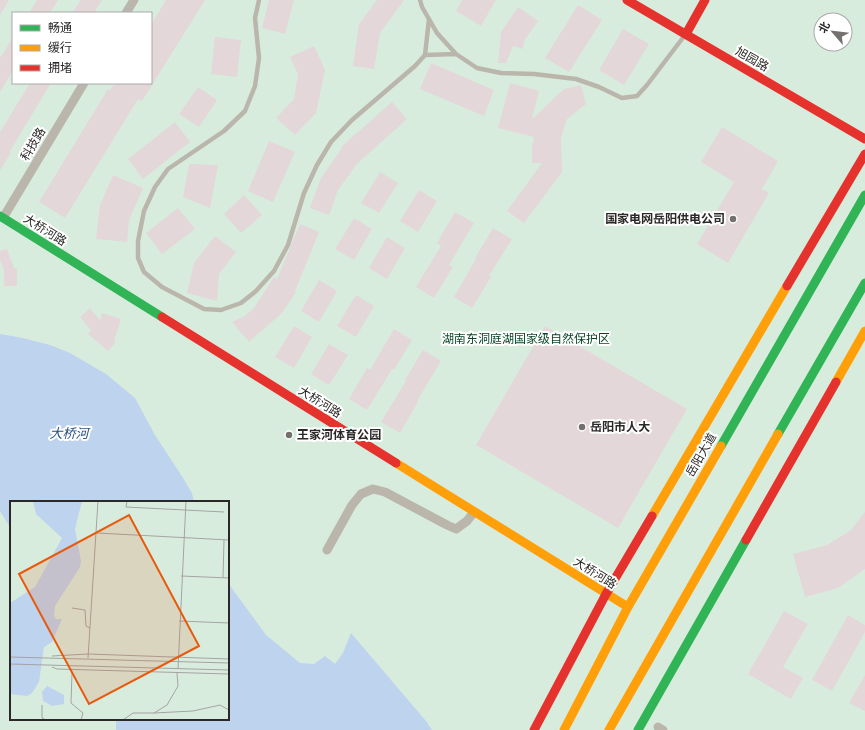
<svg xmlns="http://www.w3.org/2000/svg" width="865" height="730" font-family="'Varela Round','Noto Sans SC',sans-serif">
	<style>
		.green { fill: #d8ecde; fill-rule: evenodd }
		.water { fill: #bed3ee }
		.building { fill: #e3d7d9 }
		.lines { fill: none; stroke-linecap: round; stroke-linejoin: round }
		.lane { stroke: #bab6ac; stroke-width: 4.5 }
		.street { stroke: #bab6ac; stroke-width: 9 }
		.fast { stroke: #30b455; stroke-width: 9 }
		.slow { stroke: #ff9f0a; stroke-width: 9 }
		.jam { stroke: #e5322d; stroke-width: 9 }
		.poi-dot { fill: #73706f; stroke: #fff; stroke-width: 1.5 }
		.labels { text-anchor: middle; stroke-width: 4; stroke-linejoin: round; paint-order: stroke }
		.street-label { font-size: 12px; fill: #2b2928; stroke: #fff }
		.poi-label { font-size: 12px; font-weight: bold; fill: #2b2928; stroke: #fff; text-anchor: start }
		.park-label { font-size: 12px; fill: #094529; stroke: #fff }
		.water-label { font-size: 13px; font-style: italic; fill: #265083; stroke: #fff }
		.inset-road { fill: none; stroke: #a6a3a2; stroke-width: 1 }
		.view { fill: #e8590c; fill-opacity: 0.15; stroke: #e8590c; stroke-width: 2 }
		.inset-edge { fill: none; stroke: #2b2928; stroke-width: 2 }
	</style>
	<rect width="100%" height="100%" fill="#f8f5f3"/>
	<path class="green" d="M0 0H865V730H0ZM13 13H151V83H13ZM821 20H845V44H821ZM11 502H228V719H11Z"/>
	<path class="water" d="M0 334 23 338 50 345 70 353 106 374 135 398 155 435 183 478 192 493 194 502H11V529L0 511Z
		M228 583 266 635 300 663 314 664 325 656 335 664 343 653 351 633 426 721 432 730H116V719H228Z"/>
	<path class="building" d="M0 0H9L0 15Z
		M37 0H58L50 13H29Z
		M81 0H102L94 13H72Z
		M166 0H205L142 101 138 99 65 218 39 202 108 89 110 90 115 83H151V25Z
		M269 0H294L285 34 262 28Z
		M377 0H404L380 33 374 69 353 66 359 24Z
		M462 0H496L481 26 456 11Z
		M578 5 602 20 569 72 545 58Z
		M518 7 538 21 524 41 523 49 513 46 506 63H498L501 32Z
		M623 29 649 44 624 85 599 70Z
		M13 37V70L0 92V58Z
		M215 37 241 40 237 77 211 74Z
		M314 46 325 70 316 113 295 135 276 118 294 99 298 74 290 57Z
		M431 63 494 90 484 116 420 89Z
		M30 83H51L10 151 11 152 0 171V132Z
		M510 83 539 91 532 119 564 89 581 85 586 104 567 119 561 137 562 172 524 223 507 211 542 163H532V145L534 137 498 128Z
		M198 87 217 100 199 127 179 114Z
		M392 102 407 119 357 164 338 190 329 215 310 208 321 178 342 148 341 147Z
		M175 122 190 142 143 179 128 159Z
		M722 127 778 161 762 189 769 193 728 263 697 244 734 182 701 162Z
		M269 141 295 152 273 202 248 191Z
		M189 164 218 165 210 208 183 197Z
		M380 172 398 183 379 213 361 203Z
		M113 175 143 188 129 220 127 242 96 239 100 205Z
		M419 190 437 201 418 232 400 221Z
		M244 195 262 215 241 233 224 214Z
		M178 208 195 229 162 254 146 233Z
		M455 212 474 223 449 265 453 267 434 298 416 287 441 246 437 243Z
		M354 218 372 229 354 260 335 249Z
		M300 224 319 232 295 291 296 292 282 313 249 342 232 322 245 316 254 308 274 277 277 279Z
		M493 228 512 239 489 276 491 277 472 308 454 297 476 259 475 258Z
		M215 236 236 252 219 274 217 301 187 293 194 263Z
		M387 237 405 248 387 279 369 268Z
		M7 249 14 268H17V286H4V270L0 260V251Z
		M319 280 337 291 319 322 301 311Z
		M356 295 374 306 356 337 337 326Z
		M90 308 100 320 102 313 121 319 114 341 116 342 108 351 88 334 91 330 80 317Z
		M294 326 312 337 294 368 275 357Z
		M545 326 687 409 618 528 476 445Z
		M394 329 412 340 394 370 392 369 367 410 349 399 367 368 370 370Z
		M329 344 348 355 329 385 311 374Z
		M423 350 441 361 417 401 418 402 400 433 381 422 406 381 405 380Z
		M865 512V569L838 588 805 597 793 554 827 545 851 530Z
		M784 611 808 624 783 667 803 678 791 699 748 674Z
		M848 615 865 625V632L832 691 812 680Z
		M865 675V711L849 703Z"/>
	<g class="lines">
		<path class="lane" d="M259 0 255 18 259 58 255 86 245 111 224 131 168 169 155 187 144 211 138 241V258L144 272 162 287 204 309 221 310 241 303 256 291 274 271 288 245 304 193 317 165 331 142 352 120 415 66 425 55 456 54
			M420 0 422 7 437 33 456 54 477 68 501 73 534 74 576 79 599 87 622 98 637 96 647 85 685 35
			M425 55 429 19"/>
		<path class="street" d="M126 13 134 0
			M3 218 84 83
			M327 550 352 505 361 494 373 489 385 492 447 525 456 529 467 521 474 512
			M658 727 663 730"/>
		<path class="fast" d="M0 216 162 317
			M778 434 865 283
			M721 446 865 195
			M638 730 746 540"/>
		<path class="slow" d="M836 382 865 331
			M396 463 628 607
			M652 516 787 286
			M564 730 628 607 721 446
			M609 730 778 434"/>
		<path class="jam" d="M627 0 865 139
			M686 34 705 0
			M787 286 865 154
			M162 317 396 463
			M746 540 836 382
			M534 730 606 594 652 516"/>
	</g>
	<g class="poi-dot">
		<circle cx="733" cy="219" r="4"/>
		<circle cx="582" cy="427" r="4"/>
		<circle cx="289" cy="435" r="4"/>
	</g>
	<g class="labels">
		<g class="street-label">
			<text transform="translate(752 59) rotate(30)" y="4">旭园路</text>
			<text transform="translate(33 144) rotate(-59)" y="4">科技路</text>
			<text transform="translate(45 230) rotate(32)" y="4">大桥河路</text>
			<text transform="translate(320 402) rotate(32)" y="4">大桥河路</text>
			<text transform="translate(701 455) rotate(-60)" y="4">岳阳大道</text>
			<text transform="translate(595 573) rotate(32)" y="4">大桥河路</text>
		</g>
		<g class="poi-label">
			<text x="725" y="223" text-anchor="end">国家电网岳阳供电公司</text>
			<text x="590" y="431">岳阳市人大</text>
			<text x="297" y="439">王家河体育公园</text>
		</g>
		<g class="park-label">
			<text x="526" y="343">湖南东洞庭湖国家级自然保护区</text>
		</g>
		<g class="water-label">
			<text x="69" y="438">大桥河</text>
		</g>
	</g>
	<g transform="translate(10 501)">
		<rect width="219" height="219" fill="#f8f5f3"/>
		<path d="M0 0H219V219H0Z" fill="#d8ecde"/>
		<path d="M23 0H72L65 28 71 60 70 66 45 105 44 115 46 118H52L42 141 34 146 29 181 22 192 17 195 0 193V102L25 86 52 37 26 13ZM37 185 54 194V203L42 205 33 200 32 191Z" fill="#bed3ee"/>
		<path class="inset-road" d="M117 0 116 6 214 11M87 32 219 39M171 75 219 77M213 77 214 39M62 107 75 109 76 125 80 127M169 120 219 122M42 155 78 153 219 158M0 156 219 162M78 157 88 0M0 163 219 169M42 166 47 168 219 173M168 168 176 0M62 172 61 202 73 212 71 219M32 204V217L36 219M144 212 183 210 210 204 219 209M113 219 123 212H144L157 204 168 185 167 172"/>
		<path class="view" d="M119 14 189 145 79 203 9 73Z"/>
		<rect width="219" height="219" class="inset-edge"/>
	</g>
	<rect x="12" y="12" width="140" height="72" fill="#ffffff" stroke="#aaa9a9"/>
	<rect x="20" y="25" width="20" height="6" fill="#30b455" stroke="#aaa9a9"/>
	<text x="48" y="32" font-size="12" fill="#2b2928">畅通</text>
	<rect x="20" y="45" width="20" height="6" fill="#ff9f0a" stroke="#aaa9a9"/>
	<text x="48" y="52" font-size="12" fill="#2b2928">缓行</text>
	<rect x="20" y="65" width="20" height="6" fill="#e5322d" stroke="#aaa9a9"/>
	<text x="48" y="72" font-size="12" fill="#2b2928">拥堵</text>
	<g transform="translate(833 32) rotate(298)"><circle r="19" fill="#ffffff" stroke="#aaa9a9"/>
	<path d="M0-3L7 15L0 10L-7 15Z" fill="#73706f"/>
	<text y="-6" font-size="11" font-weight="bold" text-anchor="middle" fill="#2b2928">北</text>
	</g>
</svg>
